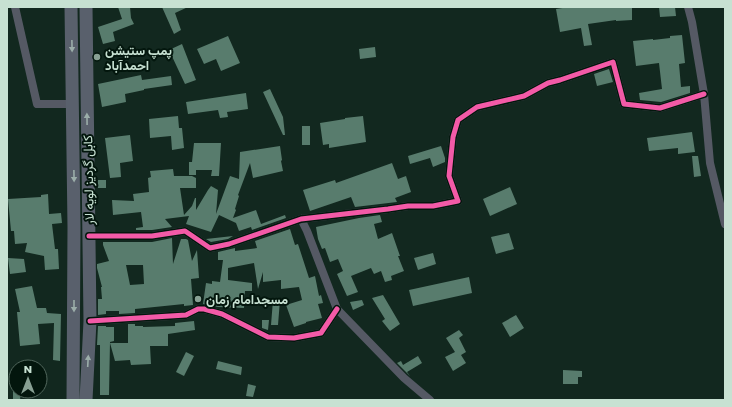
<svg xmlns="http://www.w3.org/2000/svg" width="732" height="407" font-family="Poppins,Vazirmatn,sans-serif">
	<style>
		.building { fill: #587c6d; fill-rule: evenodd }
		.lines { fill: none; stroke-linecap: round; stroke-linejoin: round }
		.minor { stroke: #555964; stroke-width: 8 }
		.trunk { stroke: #59606c; stroke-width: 13 }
		.cycleway-casing { stroke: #03160d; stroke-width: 8 }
		.cycleway { stroke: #f35aa7; stroke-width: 5 }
		.oneway { fill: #9bada9 }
		.poi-dot { fill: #88a093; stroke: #03160d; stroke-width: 1.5 }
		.labels { text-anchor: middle; stroke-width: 4; stroke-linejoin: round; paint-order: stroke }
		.poi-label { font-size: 13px; font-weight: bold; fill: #c7e1d2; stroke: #03160d; text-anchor: start }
		.street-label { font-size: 13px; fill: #c7e1d2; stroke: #03160d }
	</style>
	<rect width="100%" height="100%" fill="#12281f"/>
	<path class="building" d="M118 7H130L131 18 134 24 113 32 115 41 103 44 98 27 122 19Z
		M162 7H188L175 13 181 30 174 34Z
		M569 7H632V20L616 21V20L588 24 592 45 584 46 581 28 560 32 556 9Z
		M659 7H675L676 16 660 17Z
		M682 35 685 63 679 64 681 87 690 86V93L661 102 640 100 639 93 662 89 659 63 636 66 633 41 653 39V40L670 38V36Z
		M228 36 240 63 221 71 216 59 204 64 197 49Z
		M182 44 196 80 185 84 169 50Z
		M375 47 376 57 360 59 359 49Z
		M609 69 613 82 597 86 594 74Z
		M141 75 142 80 171 76 172 85 144 89V90L125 94 126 102 102 107 98 84Z
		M270 89 283 117 285 135H283L263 92Z
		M246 93 248 109 227 112 228 117 220 118 218 110 188 114 186 102Z
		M178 116 179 128H182L184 148 172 150 171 136 150 138 149 119Z
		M363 116 366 142 329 148V144L323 145 320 123 345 119V118Z
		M302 126H310V145H302Z
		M692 132 695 152 678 154V148L649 151 647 138Z
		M130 135 133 161 120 163 121 177 110 178 105 138Z
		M194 143H221L219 176H211L212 170H196V175H189V162H192Z
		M280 146 282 160 281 161 283 171 253 178 250 163 238 195 239 196 235 209 236 210 233 218 256 210 261 224 285 215 286 218 252 230 251 227 239 231 236 223 219 215 211 232 186 224 189 216 165 219 172 227 152 230H136V228L143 227 141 212 113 215 112 200 134 201 133 194 149 192 148 178 151 177 150 171 173 169 174 176H192L196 178V188H180L184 215 192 206 195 198H196V210L208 190 211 186 218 190 216 214 230 176 239 179 240 152Z
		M441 146 445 158V162L433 167 430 158 410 164 408 156Z
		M692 156H698L701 176 694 177Z
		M392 163 398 179 406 176 411 192 395 198 397 202 355 207 351 197 310 211 303 190 335 180 336 183Z
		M98 180H106V188H98Z
		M510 187 517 204 490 216 483 199Z
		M48 194 49 214 61 213 62 223 52 224 55 249H58L59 269 45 270 44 256 25 252 27 243 15 244 14 231H11L8 199 41 197V195Z
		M380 215 382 222 374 224 378 239 392 233 400 256H398L404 271 391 276 392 280 385 282 381 271 374 274 371 268 351 276 358 292 347 296 337 274 343 271 338 259 330 262 325 248 322 249 318 239 316 227 359 218Z
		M290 229 295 245 298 244 309 278 315 276 319 296 321 295 323 303 318 304 322 318 306 322V323L294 327 286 305 302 300 299 287 281 289V280L263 282V272L258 289 254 263 228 268V280L252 283V291H245L244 308 218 307 203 304 206 283 212 284V281L220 282 223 260H218V252L235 248V251L257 248 255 241Z
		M509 233 514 249 496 254 491 237Z
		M233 236 228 239 211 242 206 239Z
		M172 238 173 264 181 239H186L188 240 192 261 197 250 199 278 191 279 193 305 184 306V304L135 309V313L119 314V311H106V314L98 315V299H102L101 287H102L97 268V264L109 261 103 245V242H152ZM126 265H143L144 284 130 285Z
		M433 253 436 264 418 270 414 258Z
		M8 258 24 259 26 272 10 274Z
		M469 277 472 293 413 306 409 290Z
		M32 286 37 308H46L47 313 61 314 60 361 53 360 54 323 38 324 40 344 20 346 17 312H20L15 289Z
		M383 295 400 324 390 331 382 321 385 319 372 298Z
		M273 300H280L278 325H271Z
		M362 300 364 305 353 310 350 302Z
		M516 315 524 328 510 337 502 323Z
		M262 320H269L268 330 262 328Z
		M194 321 195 330 168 334V346H150L151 364 131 365 130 360 115 361 110 343H128V324H135V326H143V327L175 326V323Z
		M98 326H106V327H114V341L110 342 109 395H100V345H97Z
		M459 330 463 335 459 338 466 352 461 355 466 363 453 371 445 357 455 352 446 338Z
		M186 352 194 356 184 376 176 372Z
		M418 356 422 363 407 372 410 376 397 363 401 361 403 365Z
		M218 361 242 367 241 375 216 369Z
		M563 370 582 371V377H578V384H563Z
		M248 384 256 386 253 397 246 396Z
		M13 391 21 392 20 400H13Z"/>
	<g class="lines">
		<path class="minor" d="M15 7 37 104H73
			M688 7 692 22 704 94 710 163 725 224
			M301 219 307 231 337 309 404 378 430 400
			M89 236H152L185 231 210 248 229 244 301 219 388 209 408 206H433L458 201 449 176 453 137 458 120 477 107 524 96 548 83 560 80 613 62 624 104 660 108 704 94
			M90 321 186 315 198 309H204L222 314 268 337 294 338 321 333 337 309"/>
		<path class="trunk" d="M71 7 74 227 73 400
			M86 7 90 321 86 400"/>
		<g class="cycleway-casing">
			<path id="cycleway" d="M89 236H152L185 231 210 248 229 244 301 219 388 209 408 206H433L458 201 449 176 453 137 458 120 477 107 524 96 548 83 560 80 613 62 624 104 660 108 704 94
				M90 321 186 315 198 309H204L222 314 268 337 294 338 321 333 337 309"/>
		</g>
		<use href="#cycleway" class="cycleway"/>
	</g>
	<defs><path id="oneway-solid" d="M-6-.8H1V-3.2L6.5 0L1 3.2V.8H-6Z"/></defs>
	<g class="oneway">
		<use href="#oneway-solid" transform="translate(72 46) rotate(89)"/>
		<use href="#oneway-solid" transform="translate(87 119) rotate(-91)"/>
		<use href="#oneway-solid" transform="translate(74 176) rotate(89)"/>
		<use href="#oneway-solid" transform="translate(74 306) rotate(90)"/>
		<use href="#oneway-solid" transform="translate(88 361) rotate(-87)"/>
	</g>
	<g class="poi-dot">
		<circle cx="97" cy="57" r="4"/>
		<circle cx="198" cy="299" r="4"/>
	</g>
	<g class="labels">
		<g class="poi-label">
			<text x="105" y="55">پمپ ستیشن<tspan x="105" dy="15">احمدآباد</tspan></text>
			<text x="206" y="304">مسجدامام زمان</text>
		</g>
		<g class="street-label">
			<text transform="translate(88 180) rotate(-91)" y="5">کابل گردیز لویه لار</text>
		</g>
	</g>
	<rect width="732" height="407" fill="none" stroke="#c7e1d2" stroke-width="16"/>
	<g transform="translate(28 379)"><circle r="19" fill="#03160d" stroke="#51675c"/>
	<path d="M0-3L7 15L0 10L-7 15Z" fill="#88a093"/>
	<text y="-6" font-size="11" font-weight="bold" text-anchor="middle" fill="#c7e1d2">N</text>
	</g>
</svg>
